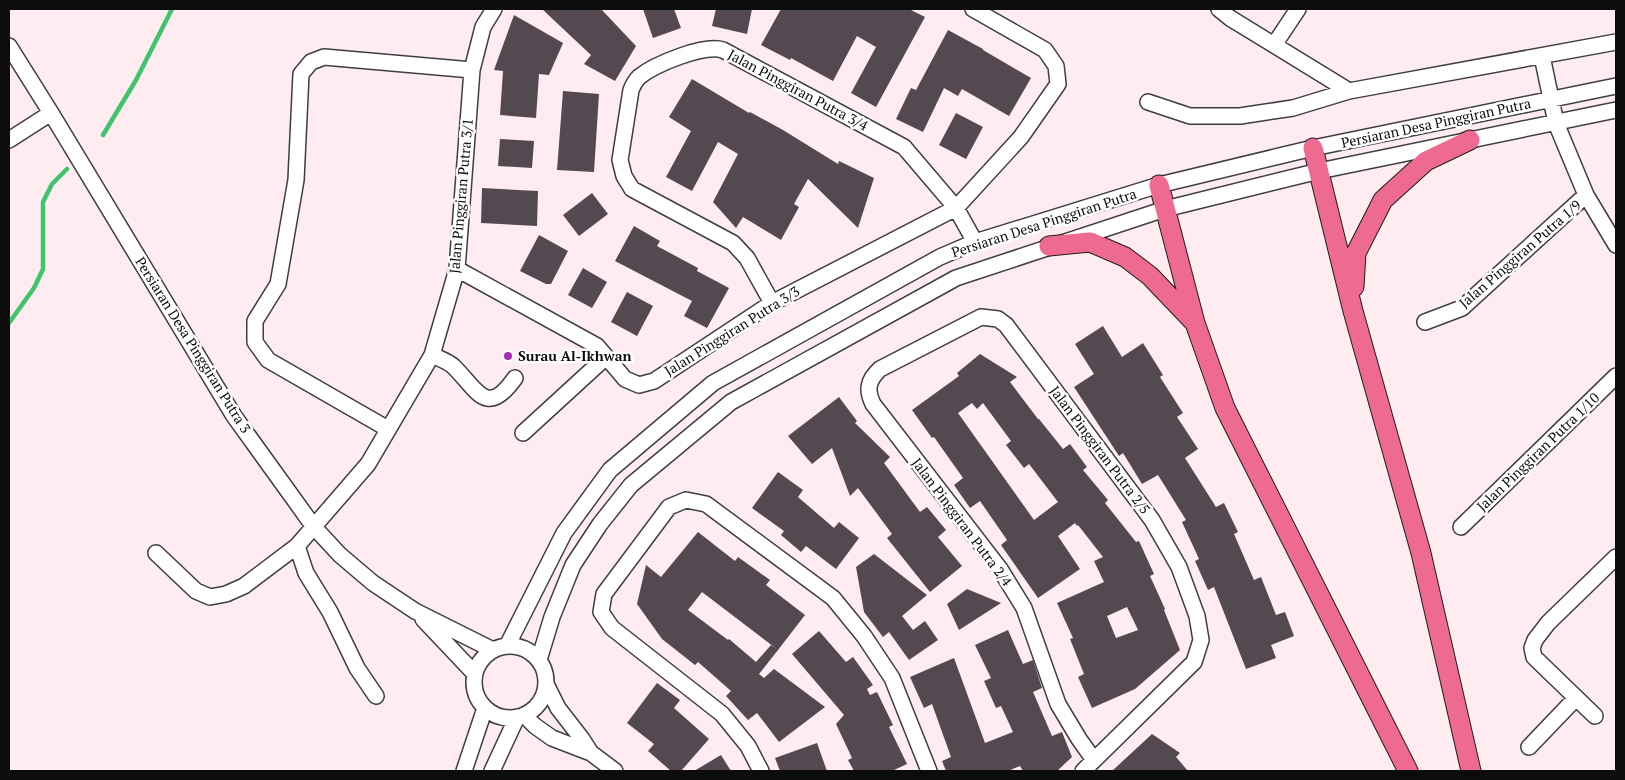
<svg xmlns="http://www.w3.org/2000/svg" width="1625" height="780" font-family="'PT Serif',serif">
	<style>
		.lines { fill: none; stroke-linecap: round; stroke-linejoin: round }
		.stream { stroke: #40c46e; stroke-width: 4.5 }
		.building { fill: #544950; fill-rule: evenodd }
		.minor-casing { stroke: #3f3f3f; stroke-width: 18 }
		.major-casing { stroke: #1d1d1d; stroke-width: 21 }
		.minor { stroke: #fff; stroke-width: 15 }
		.major { stroke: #ef6a91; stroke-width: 19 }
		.poi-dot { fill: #a62db2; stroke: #fff; stroke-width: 2 }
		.labels { text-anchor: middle; stroke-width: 5; stroke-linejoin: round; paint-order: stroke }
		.street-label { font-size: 14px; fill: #0c0c0c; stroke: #fff }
		.poi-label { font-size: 14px; font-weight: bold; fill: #0c0c0c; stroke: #fff; text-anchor: start }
	</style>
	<rect width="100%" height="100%" fill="#feecf0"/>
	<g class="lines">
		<path class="stream" d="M103 135 136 80 172 9
			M9 323 34 288 43 269V202L52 184 67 169"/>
	</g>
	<path class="building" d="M542 9H601L636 46 615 81 584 64 591 55Z
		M643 9H674L681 28 653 38Z
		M716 9H752L747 34 712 26Z
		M781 9H909L925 17 876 107 851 93 876 47 857 36 833 81 791 58 790 60 761 45Z
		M514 15 563 43 549 75 539 74 536 118 500 115 503 71 494 70Z
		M948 30 983 49V50L1031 78 1009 116 962 89 958 96 944 88 923 132 896 119 911 88 916 90Z
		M692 79 749 113 750 112 783 130 838 164 839 161 874 178 858 228 808 179 794 204 799 207 781 240 743 217 736 228 713 202 738 154 718 142 692 191 666 177 691 131 669 117Z
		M563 91 599 94 594 172 557 170Z
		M956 113 983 127 966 159 939 145Z
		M500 139 534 141 532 168 498 166Z
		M482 188 538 191 537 226 481 223Z
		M592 193 608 214 579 236 563 215Z
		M634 226 660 241 657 246 698 268 697 271 729 288 707 328 684 316 692 301 615 261Z
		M539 235 568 251 551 284H546L520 271Z
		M583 268 607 282 592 308 568 295Z
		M627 292 653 306 637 336 611 322Z
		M1103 326 1122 357 1143 343 1163 375 1160 377 1183 413 1177 417 1198 449 1185 458 1216 507 1224 503 1238 532 1234 534 1254 580 1261 577 1276 615 1285 612 1294 636 1271 645 1276 658 1246 669 1214 587 1208 590 1195 561 1199 559 1182 522 1186 520 1158 475 1142 484 1123 453 1119 456 1074 387 1094 374 1075 344Z
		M980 354 1017 377 1010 382 1038 419H1039L1063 449 1070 444 1087 467 1083 470 1108 500 1105 503 1136 542 1139 541 1154 574 1150 576 1165 609 1164 610 1180 650 1135 689 1092 708 1078 677 1084 674 1070 639 1073 638 1057 603 1104 582 1094 561 1103 557 1078 525 1077 526 1075 523 1058 536 1080 569 1038 598 1001 545 1007 540 980 501 970 508 954 485 963 478 934 437 932 438 912 410 959 376 957 373ZM972 403 977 409 983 403 1011 441 1006 445 1024 468 1029 464 1058 502 1034 520 958 413ZM1127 607 1138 630 1116 638 1107 616Z
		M839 397 857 421 855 423 890 457 884 463 920 512 927 507 946 530 938 537 962 566 930 592 887 538 892 534 858 488 850 496 832 448 812 464 788 436Z
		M778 472 803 490 798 497 834 528 839 522 859 538 836 569 806 546 801 552 781 535 784 531 752 508Z
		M698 532 735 561 738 557 770 580 766 585 805 615 778 650 702 592 688 610 728 640 729 639 756 662 771 645 778 650 759 674 764 678 774 669 825 707 779 742 757 713 748 720 726 696 731 691 698 662 695 665 662 639 637 604 646 565 661 577Z
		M874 554 927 595 902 616 913 630 925 621 938 640 909 660 889 632 883 637 864 612 856 567Z
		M967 589 1001 603 959 630 947 604Z
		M1008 630 1023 664 1033 660 1042 688 1033 692 1052 736 1062 732 1072 757 1057 771H1023L1020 766 1008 771H946L942 761 951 757 932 704 924 708 910 677 954 658 985 743 1013 732 1001 706 996 708 984 681 991 678 975 645Z
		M819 631 846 662 853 657 873 685 867 689 870 695 877 692 893 725 889 727 907 764 892 771H854L848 760 852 758 836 724 844 715 792 654Z
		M657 683 680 700 674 708 709 739 681 771H671L648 751 654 744 627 723Z
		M1152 734 1180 753 1176 757 1188 771H1112Z
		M817 743 827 771H780L775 758Z
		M721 755 731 771H694Z"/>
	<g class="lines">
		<g class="minor-casing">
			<path id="minor" d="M1219 9 1230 18 1349 91
				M1274 45 1298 9
				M9 46 51 113 234 416 314 527 340 555 373 583 415 611 493 650
				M1542 56 1556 123 1586 195 1616 245
				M1148 102 1190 116H1240L1293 108 1349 91 1616 42
				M9 140 51 113
				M457 269 597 346 625 379 639 385 654 381 772 303 956 208 1021 137 1058 84 1056 66 1045 50 973 9
				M772 303 747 258 733 243 632 189 624 176 620 160 631 90C633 85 635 81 639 77 655 64 704 44 723 50L904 147 956 208 975 242
				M1425 322 1462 308 1586 195
				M432 355C438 358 447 361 453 366 477 389 486 419 515 378
				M388 429 268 360 255 342V321L278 284 296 180 301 74 311 62 324 57 472 70
				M523 433 606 357
				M1461 527 1616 376
				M297 546 306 573 330 612 357 668 376 696
				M156 553 196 591 210 597 226 594 244 586 297 546 368 464 432 355 457 269 472 70 483 27 494 9
				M423 619 475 674
				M507 646 564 533 610 470 713 383 940 257 975 242 1159 185 1313 148 1616 86
				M474 682a36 36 0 1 1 72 0a36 36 0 1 1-72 0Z
				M539 660 552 617 573 565 600 524 631 485 731 402 956 278 1165 209 1319 171 1616 110
				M546 684 558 708 582 739 591 753
				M524 715 535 726 552 738 591 753 615 771
				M1595 716 1534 657 1532 648 1535 640 1548 623 1616 557
				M1529 747 1576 698
				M464 771 485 708
				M492 771 517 717
				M761 771 748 746 722 714 612 628 601 612 604 594 669 507 686 500 706 504 833 598 864 636 892 678 929 771
				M1083 771 1194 662 1201 640 1197 616 1179 567 1152 520 1006 325 998 319 981 317 880 369C868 380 866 390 873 404L1000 569 1024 608 1058 704 1079 739 1094 760"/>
		</g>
		<g class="major-casing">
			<path id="major" d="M1313 148 1353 311 1421 553 1471 771
				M1159 185 1195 323 1225 408 1408 771
				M1049 246 1090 242 1125 257 1150 276 1194 322
				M1354 287 1356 253 1383 200 1426 161 1470 140"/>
		</g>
		<use href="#minor" class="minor"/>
		<use href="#major" class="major"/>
	</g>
	<circle class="poi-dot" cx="508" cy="356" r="5"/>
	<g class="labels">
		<g class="street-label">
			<text transform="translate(798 90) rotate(28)" y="5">Jalan Pinggiran Putra 3/4</text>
			<text transform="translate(1436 123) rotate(-12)" y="5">Persiaran Desa Pinggiran Putra</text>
			<text transform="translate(461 196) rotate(-85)" y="5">Jalan Pinggiran Putra 3/1</text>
			<text transform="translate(1044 223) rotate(-18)" y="5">Persiaran Desa Pinggiran Putra</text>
			<text transform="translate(1520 254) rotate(-41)" y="5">Jalan Pinggiran Putra 1/9</text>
			<text transform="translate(732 331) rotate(-32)" y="5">Jalan Pinggiran Putra 3/3</text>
			<text transform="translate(193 345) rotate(58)" y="5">Persiaran Desa Pinggiran Putra 3</text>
			<text transform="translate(1100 450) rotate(53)" y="5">Jalan Pinggiran Putra 2/5</text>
			<text transform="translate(1538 452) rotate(-44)" y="5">Jalan Pinggiran Putra 1/10</text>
			<text transform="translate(962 522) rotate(53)" y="5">Jalan Pinggiran Putra 2/4</text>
		</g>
		<g class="poi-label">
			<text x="518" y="361">Surau Al-Ikhwan</text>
		</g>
	</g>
	<rect width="1625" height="780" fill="none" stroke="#0c0c0c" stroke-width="20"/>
</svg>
